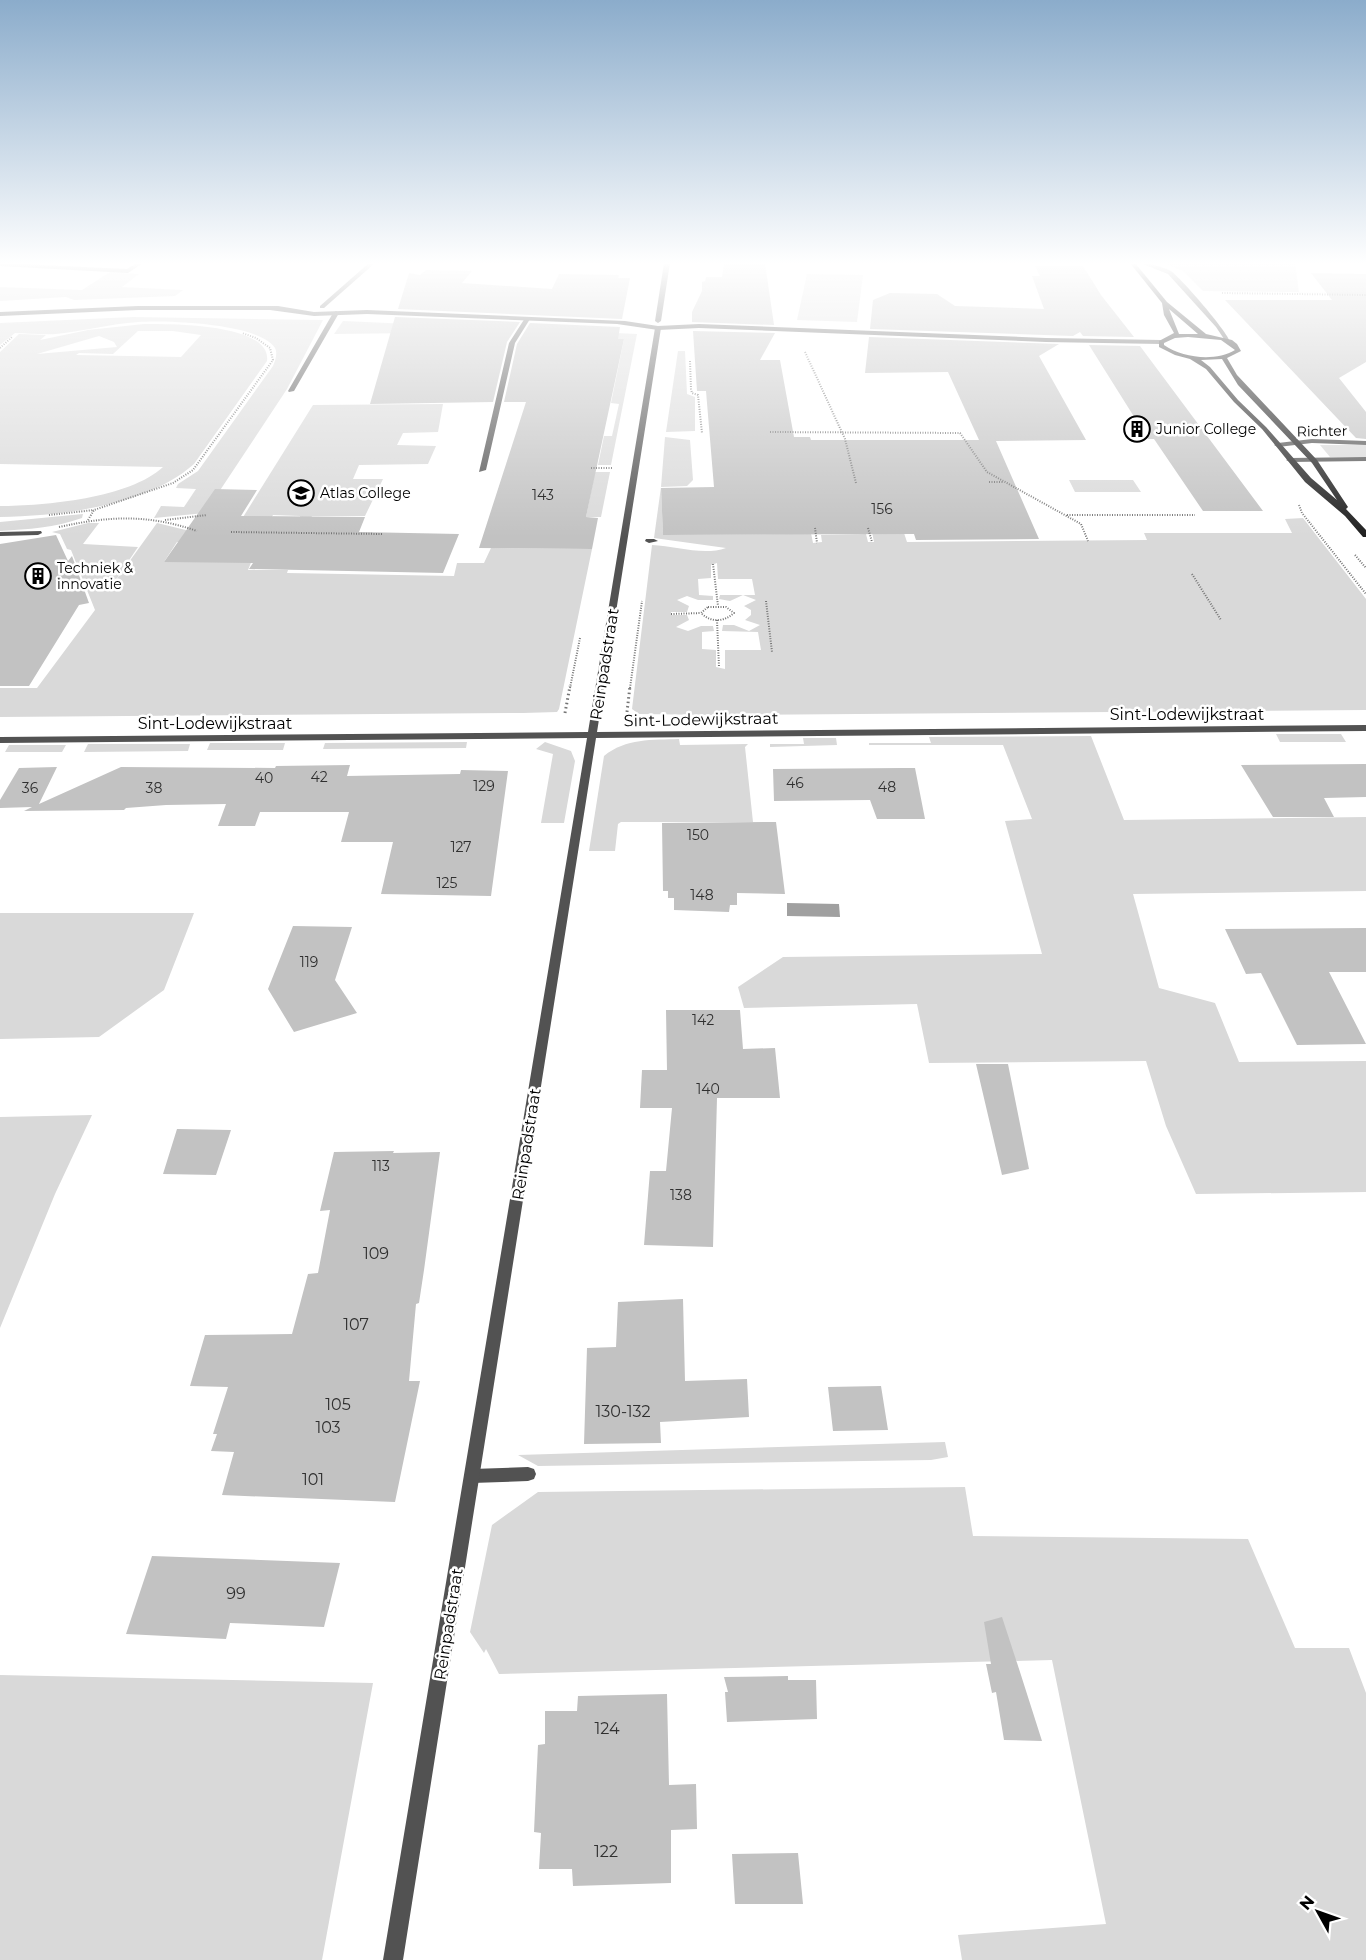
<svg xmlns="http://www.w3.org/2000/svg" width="1366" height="1960" font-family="Montserrat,sans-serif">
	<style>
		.green { fill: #d9d9d9; fill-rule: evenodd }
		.water { fill: #a0a0a0 }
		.building { fill: #c2c2c2 }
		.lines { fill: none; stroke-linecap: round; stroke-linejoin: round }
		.path-far1 { stroke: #747474; stroke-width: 2; stroke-dasharray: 1 1.5; stroke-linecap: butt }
		.path { stroke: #747474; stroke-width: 3; stroke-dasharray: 1.5 3; stroke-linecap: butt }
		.service { fill: #525252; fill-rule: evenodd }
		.minor { fill: #525252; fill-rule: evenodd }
		.tertiary { fill: #525252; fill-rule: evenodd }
		.secondary { fill: #1f1f1f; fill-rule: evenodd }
		.labels { text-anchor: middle; stroke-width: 5; stroke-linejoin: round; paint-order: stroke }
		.far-poi-label { font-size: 14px; fill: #000; stroke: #fff; text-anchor: start }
		.far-street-label { font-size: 14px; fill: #000; stroke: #fff }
		.number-label { font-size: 14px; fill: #303030 }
		.street-label { font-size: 16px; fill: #000; stroke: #fff }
		.near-number-label { font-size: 16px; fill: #303030 }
	</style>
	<rect width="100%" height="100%" fill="#fff"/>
	<path class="green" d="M1163 263H1295L1299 292 1366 293 1203 291 1183 271Z
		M110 272 139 274 122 287 183 290 175 296 74 300 66 297 0 301V287L82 290Z
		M807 274 863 275 857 322 797 320Z
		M133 317 323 320 287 389 205 513 154 518 161 506 184 507 196 489 176 488 178 484 198 471 273 366C275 361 278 354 275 348 260 323 164 320 138 322 110 324 83 331 56 334 42 335 28 333 15 333L0 345V323Z
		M343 321 500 328 499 332 334 334Z
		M144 324C168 324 272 323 267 361L194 464C147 506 60 516 0 517V506C44 506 130 498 163 467L0 464V352L19 334 46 335 40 340 88 330ZM138 331H173L201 335 181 357 76 355 79 353 113 354ZM99 336 114 342 117 347 37 354Z
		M551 330 637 334 611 465H598L604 436H612L619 404 611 403 624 339H590Z
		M678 351H685L687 394 695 397V431L666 432Z
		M443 404 438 432 403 433 397 445 436 446 428 464 359 465 353 479H383L365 516H312L304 530 300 516 273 515 264 530H235L313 405Z
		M665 437 690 440 693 480 687 486 661 487Z
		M1320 445H1366V457H1330Z
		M595 472H610L601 517H586Z
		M1069 480H1133L1141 492H1075Z
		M661 487 663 535 789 534 810 528 813 543 822 542 821 535 866 534 868 542H874L871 527H902L907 542 1147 540 1144 533H1292L1285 519 1303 518 1366 599V710L718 715 639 714 632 709 652 545C676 546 703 556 726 548L654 538ZM717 563 718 579H752L755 595H720L719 599 730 601 743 595 756 600 744 606 751 610V615L745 620 760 625 749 631 734 625H723L722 631 758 632 761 650H725V669L716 667V650L702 649V632L714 631 713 626H701L688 631 676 627 689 620 687 615H671V612H687L689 606 677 600 687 596 698 600H713V596L699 595 698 579 711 578V565Z
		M83 514 82 518C54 528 29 529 0 531V522Z
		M88 523H99L83 544 138 547 111 587 157 523 194 532 186 542H177L164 562 252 560 248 570H288L287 573 454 576 457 563H484L491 548 592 549 559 709 557 712 523 713 0 717V688H37L95 610 71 550 67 549 60 534 52 532Z
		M1276 734H1341L1346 742H1280Z
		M1091 736 1124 820 1366 817V891L1133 894 1159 988 1215 1003 1239 1062 1366 1061V1192L1196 1194 1166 1126 1146 1061 929 1063 917 1004 744 1008 738 987 783 957 1042 954 1005 821 1032 819 1003 745H869V743H931L929 737Z
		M803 738H836L837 745 770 747V744H804Z
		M679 739 680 745 748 744 745 747 753 822H621L618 824 615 851H589L604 756C626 738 652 740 679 739Z
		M467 742 466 748 323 749 325 743Z
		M545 742 571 751 575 761 564 823H541L553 754 536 749Z
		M210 743H285L283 750H207Z
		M88 744H190L188 751 84 752Z
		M9 745H66L62 752H5Z
		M0 913H194L164 990 99 1037 0 1039Z
		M92 1115 55 1194 0 1328V1117Z
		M945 1442 948 1457 931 1460 538 1466 518 1455Z
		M965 1487 973 1536 1248 1539 1295 1648H1349L1366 1693V1960H962L958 1935 1106 1924 1052 1660 499 1674 486 1649 484 1653 470 1632 492 1525 538 1492Z
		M0 1675 373 1683 322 1960H0Z"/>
	<path class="water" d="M787 903 839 904 840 917 787 916Z"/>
	<path class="building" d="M724 263H765L774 325 692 322V312L702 291V282L705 281 706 277H722Z
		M1035 266H1083L1101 295 1134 337 1083 336 1080 332 1073 336 870 329 873 300 890 293 937 294 955 306 1044 309 1032 276H1040Z
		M426 270 472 271 462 283 552 289 559 274 619 275 618 278H630L622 319 398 309 409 273 420 275Z
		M1311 273 1366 274V362L1339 378 1366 412V439L1356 438 1225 300H1332Z
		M395 317 520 322 507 342 493 402 370 404Z
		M530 323 620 327 618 339H624L586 517 598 518 592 549 479 548 526 402H504L517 344Z
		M693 331 775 333 760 360H780L794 437H810L811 440H979L948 372 865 373 869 337 1059 344 1039 356 1086 440 996 441 1039 539 916 540 914 534 663 535 661 488 714 487 706 391H697Z
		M1089 345 1140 346 1263 511H1203L1154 439H1148Z
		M215 489 257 490 241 516 365 517 359 532 459 534 443 573 249 569 253 563 164 562Z
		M56 535 68 561 72 556 89 603 79 605 29 686H0V544Z
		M1366 764V797L1324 798 1334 817H1273L1241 765Z
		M350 765 347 776 460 774 461 770 508 771 491 896 381 894 393 842H341L349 812H260L255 826H218L226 804 166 805 126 808 124 810 24 811 32 807 0 808V800L19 768 57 767 39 804 121 767 275 768 276 766Z
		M903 768H915L925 819H877L870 800 774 801 773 769Z
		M776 822 785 894 737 893V905H730L729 912 674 910V898H668V891H663L662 823Z
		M293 926 352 927 335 980 357 1013 294 1032 268 989Z
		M1366 928V972H1329L1366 1044 1297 1045 1261 973 1246 974 1225 929Z
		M666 1010H740L743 1049 775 1048 780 1098H717L713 1247 644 1245 650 1171H666L672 1108H640L642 1070H667Z
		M976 1064H1008L1029 1169 1002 1175Z
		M177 1129 231 1130 216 1175 163 1174Z
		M394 1151 393 1153 440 1152 424 1270 419 1303 416 1304 409 1381H420L395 1502 222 1495 234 1452 211 1451 217 1434H213L228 1387 190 1386 205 1335 292 1334 308 1274 318 1273 330 1210 320 1211 334 1152Z
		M683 1299 685 1381 747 1379 749 1417 660 1422 661 1443 584 1444 587 1348 616 1347 618 1302Z
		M881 1386 888 1430 833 1431 828 1387Z
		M152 1556 340 1563 324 1627 230 1623 226 1639 126 1634Z
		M1002 1617 1020 1672 1042 1741 1004 1740 996 1692 992 1693 986 1664H991L984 1622Z
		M788 1676V1680H816L817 1719 727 1722 725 1692H728L724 1677Z
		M667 1694 669 1785 696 1784 697 1829 671 1830V1883L573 1886 572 1869H539L541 1833 534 1832 536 1787 538 1745 545 1744V1711H577L578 1696Z
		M798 1853 803 1904H735L732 1854Z"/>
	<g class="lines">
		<path class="path-far1" d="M1222 293 1366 295
			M0 348 12 337
			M805 352 845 439 856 483
			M690 361 691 389 692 393 698 395 702 433
			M770 432 960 433 987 472 1081 524 1088 541
			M591 468H612
			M989 482H1003
			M1299 505 1302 513 1366 594
			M49 515 94 510
			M1067 515H1195
			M88 520 94 510 173 483 193 470 273 360 270 348 256 338 242 333
			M165 520 207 515
			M59 527C109 516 148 514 197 531
			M815 528 817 543
			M868 528 872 542
			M231 532 382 534
			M1355 555 1366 568
			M713 564 718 606
			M1192 574 1221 620
			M766 601 772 652
			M708 607H726L734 613C724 622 711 623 701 613Z
			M671 614 701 613
			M717 620 719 667
			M570 688 580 638
			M630 688 642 601"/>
		<path class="path" d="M627 712 630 686
			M565 713 570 686"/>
		<path class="service" d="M0 263 127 269 137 263H143L128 273 0 266Z
			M1140 263C1149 263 1163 267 1171 271 1181 278 1228 332 1230 342H1226L1216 327 1168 274Z
			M336 311 339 313 294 391 289 392 288 391 333 313Z
			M525 318 530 319 515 343 486 470 479 472 509 343Z
			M41 531 42 533 38 535 0 536V532Z
			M646 539H654L658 541 649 543 645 541Z
			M528 1467 534 1469 536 1474 534 1479 528 1481 472 1483 466 1481 464 1476 466 1471 472 1469Z"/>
		<path class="minor" d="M369 263H375L324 308H320V306Z
			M664 263H670L661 321 658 323 655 321Z
			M658 326 661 328 597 732 1366 725V731L596 738 403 1960H383L587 738 0 743V737L588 732 655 328Z
			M1312 439 1366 441V445L1312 443 1278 447 1274 445 1278 443Z
			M1366 457V461L1290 462 1286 460 1290 458Z"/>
		<path class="tertiary" d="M138 306H278L314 312 367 310 625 321 658 326 699 324 1046 338 1161 340 1164 342 1161 344 1046 342 699 328 658 330 617 324 367 314 314 316 270 310H138L0 316V312Z"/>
		<path class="secondary" d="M1130 263H1135L1167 302 1206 334 1232 340 1237 344 1241 351 1227 358 1237 375 1317 460 1348 507 1346 509 1366 530V537H1363L1345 516 1305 482 1262 429 1234 402 1206 369 1190 359 1175 355 1159 347V341L1174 333 1164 315 1162 303ZM1169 309 1198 334H1179ZM1188 337 1221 340 1235 350C1215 362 1183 358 1164 345V343L1175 338ZM1222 359 1238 385 1312 463 1337 500 1311 478 1266 427 1238 400 1210 367 1201 360Z"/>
	</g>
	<linearGradient id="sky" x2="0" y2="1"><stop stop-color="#8baccb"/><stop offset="0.49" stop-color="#fff"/><stop offset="1" stop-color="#fff" stop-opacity="0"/></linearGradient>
	<rect width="1366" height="537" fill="url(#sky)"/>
	<defs>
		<g id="building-ring" transform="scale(1.35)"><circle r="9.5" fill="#fff" stroke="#000" stroke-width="1.5"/><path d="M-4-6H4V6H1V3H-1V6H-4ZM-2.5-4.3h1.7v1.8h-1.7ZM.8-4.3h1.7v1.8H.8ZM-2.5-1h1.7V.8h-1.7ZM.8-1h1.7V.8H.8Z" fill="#000"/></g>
		<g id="school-ring" transform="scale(1.35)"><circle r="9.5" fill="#fff" stroke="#000" stroke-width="1.5"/><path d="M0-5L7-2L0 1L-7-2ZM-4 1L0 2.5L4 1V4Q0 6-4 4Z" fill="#000"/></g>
	</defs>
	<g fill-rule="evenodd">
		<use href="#building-ring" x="1137" y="429"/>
		<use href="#school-ring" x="301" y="493"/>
		<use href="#building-ring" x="38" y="576"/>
	</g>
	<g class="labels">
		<g class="far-poi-label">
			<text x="1156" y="434">Junior College</text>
			<text x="320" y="498">Atlas College</text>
			<text x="57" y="573">Techniek &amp;<tspan x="57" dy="16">innovatie</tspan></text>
		</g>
		<g class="far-street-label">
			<text transform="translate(1322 431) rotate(-1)" y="5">Richter</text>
		</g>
		<g class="number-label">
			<text x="543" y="500">143</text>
			<text x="882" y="514">156</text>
			<text x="319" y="782">42</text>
			<text x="264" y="783">40</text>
			<text x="795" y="788">46</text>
			<text x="484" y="791">129</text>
			<text x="887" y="792">48</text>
			<text x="30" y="793">36</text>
			<text x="154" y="793">38</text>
			<text x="698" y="840">150</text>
			<text x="461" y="852">127</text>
			<text x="447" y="888">125</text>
			<text x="702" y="900">148</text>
			<text x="309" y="967">119</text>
			<text x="703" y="1025">142</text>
			<text x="708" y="1094">140</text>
			<text x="381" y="1171">113</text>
			<text x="681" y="1200">138</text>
		</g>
		<g class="street-label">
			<text transform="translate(604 664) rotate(-81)" y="6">Reinpadstraat</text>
			<text x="1187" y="720">Sint-Lodewijkstraat</text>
			<text transform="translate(701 719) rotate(-1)" y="6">Sint-Lodewijkstraat</text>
			<text x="215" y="729">Sint-Lodewijkstraat</text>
			<text transform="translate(526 1144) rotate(-81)" y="6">Reinpadstraat</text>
			<text transform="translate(448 1624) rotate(-81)" y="6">Reinpadstraat</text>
		</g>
		<g class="near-number-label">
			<text x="376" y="1259">109</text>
			<text x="356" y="1330">107</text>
			<text x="338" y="1410">105</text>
			<text x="623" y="1417">130-132</text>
			<text x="328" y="1433">103</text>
			<text x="313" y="1485">101</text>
			<text x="236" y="1599">99</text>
			<text x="607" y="1734">124</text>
			<text x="606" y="1857">122</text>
		</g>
	</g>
	<g transform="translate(1318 1912) rotate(310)" stroke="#ffffff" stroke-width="4.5" paint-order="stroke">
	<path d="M0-4.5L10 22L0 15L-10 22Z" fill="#000000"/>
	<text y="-9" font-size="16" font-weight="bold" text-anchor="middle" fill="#000000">N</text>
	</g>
</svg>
